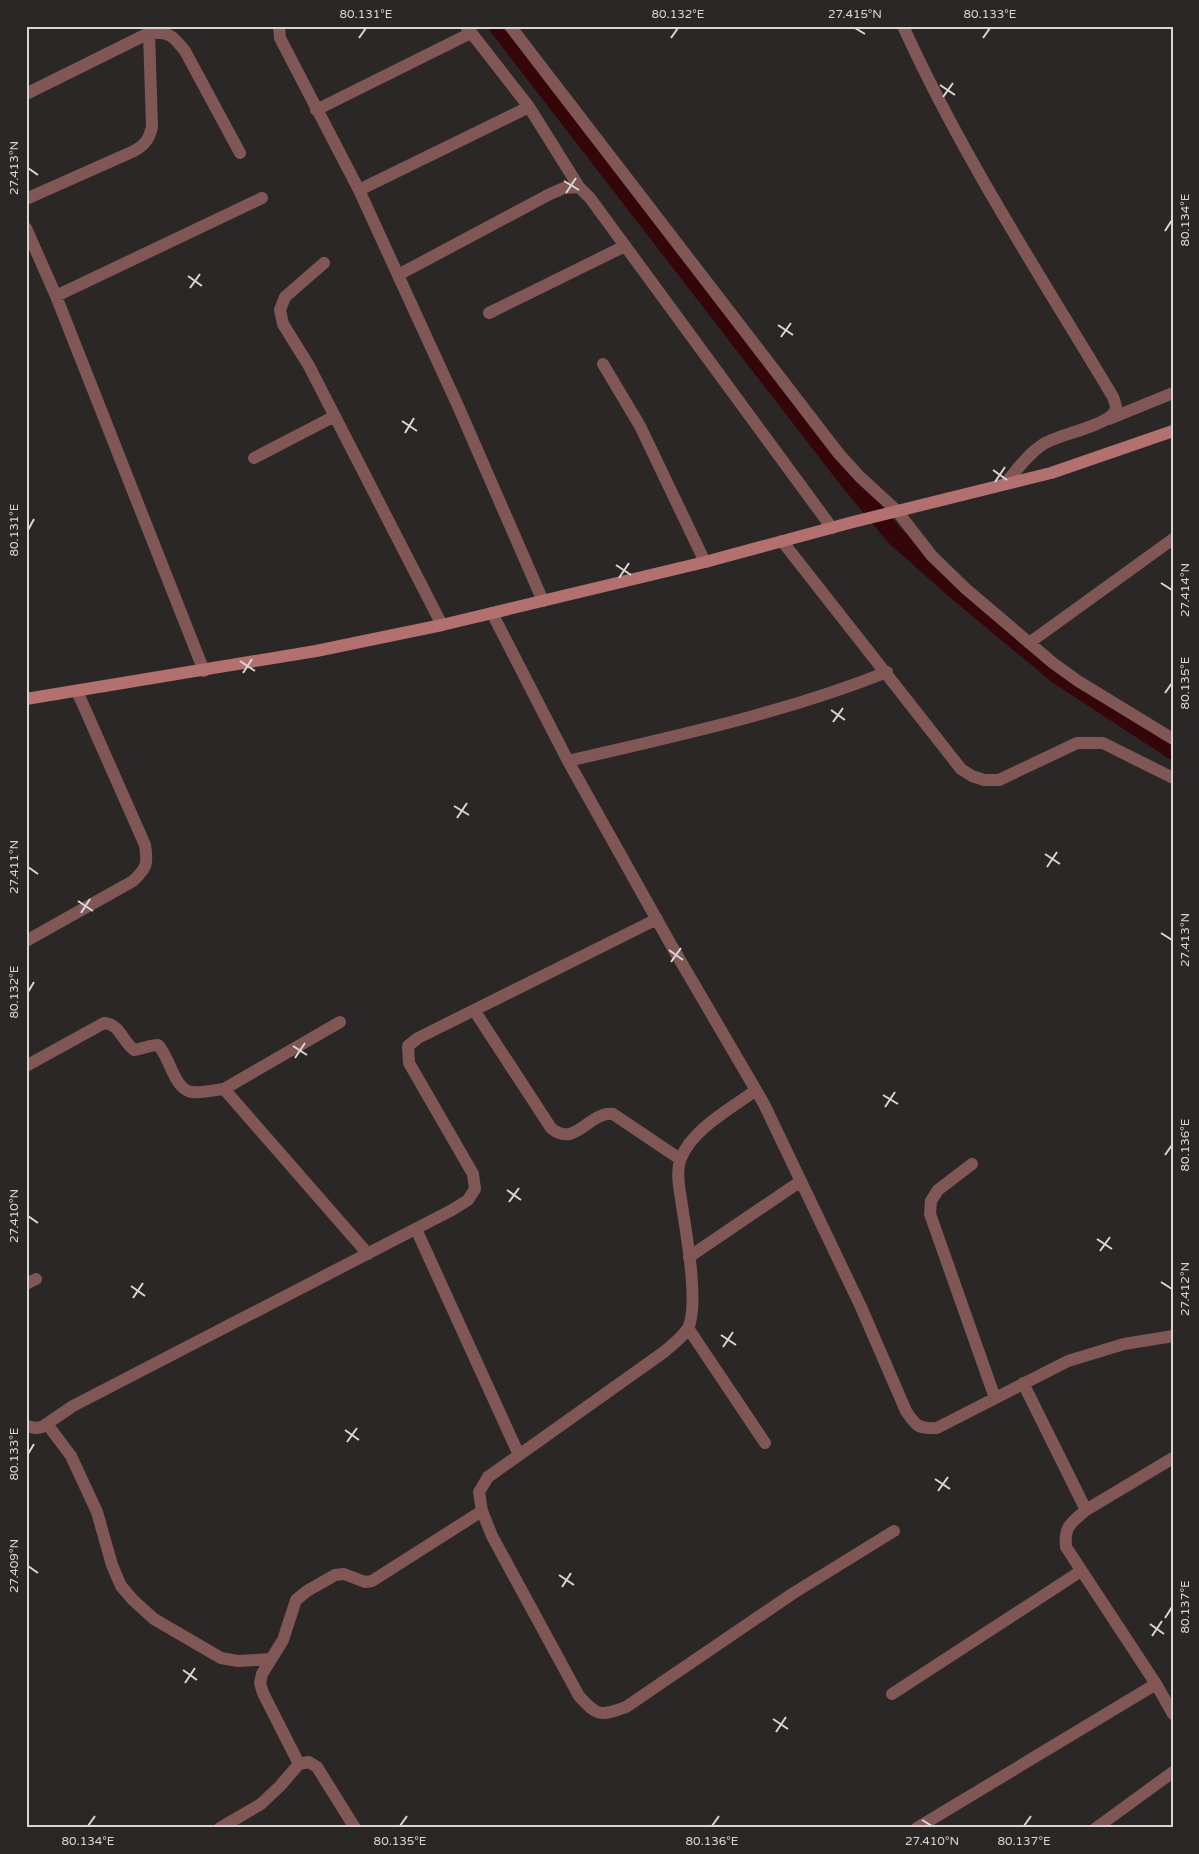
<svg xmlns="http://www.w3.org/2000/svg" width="1199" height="1854" font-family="'Varela Round',sans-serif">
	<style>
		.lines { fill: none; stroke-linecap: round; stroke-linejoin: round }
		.canal { stroke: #350609; stroke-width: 19 }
		.street { stroke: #815756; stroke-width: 12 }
		.secondary { stroke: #b2706f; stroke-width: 12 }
		.ticks { fill: none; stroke: #dad6d6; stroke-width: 2 }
		.neatline { fill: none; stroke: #dad6d6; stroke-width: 2 }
		.ticks-label { font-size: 12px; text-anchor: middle; fill: #dad6d6 }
	</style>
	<rect width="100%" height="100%" fill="#2c2727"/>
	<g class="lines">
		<path class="canal" d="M498 26 851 483 895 536 950 585 1057 674 1173 750"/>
		<path class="street" d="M279 26 280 38 359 190 458 406 543 601
			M466 26 529 107 579 187
			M510 26 839 454 860 477 897 511 932 556 966 589 1053 663 1078 681 1173 739
			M903 26C962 156 1040 275 1113 397 1114 400 1116 405 1116 408 1113 426 1056 434 1042 445 1027 455 1016 471 1005 484
			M26 94 149 33C169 31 173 36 185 51L240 153
			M316 110 471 33
			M359 190 529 107
			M26 199 134 151C145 145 149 139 152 127L149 33
			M26 228 56 296 204 671
			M324 263 285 297 280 310 283 324 309 366 442 625
			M398 275 550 194 564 188 579 187 590 198 832 528
			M56 296 262 198
			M489 313 625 246
			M603 364 640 426 705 562
			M1109 419 1173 393
			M254 458 335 416
			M782 541 961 769 972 776 984 780H999L1077 743H1103L1173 778
			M492 613 568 761 670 943 764 1104 861 1307 906 1411C916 1426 918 1429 937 1428L1068 1361 1124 1344 1173 1336
			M1029 643 1173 539
			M568 761C675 736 784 713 887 672
			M26 941 133 881C147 868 148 864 145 845L77 691
			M474 1010 551 1128C575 1149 589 1111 613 1114L680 1159
			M340 1022 224 1089 368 1254
			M26 1066 104 1023C120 1024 122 1041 134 1050 143 1049 149 1045 158 1045 170 1057 174 1090 192 1092 202 1093 214 1090 224 1089
			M756 1090C732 1108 692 1129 681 1158 676 1170 679 1187 681 1199 685 1227 700 1304 688 1328 683 1337 672 1345 664 1352L488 1477 479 1492 482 1511 492 1536 579 1696C598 1717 600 1716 626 1707L792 1594 894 1531
			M972 1164 938 1190 931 1201 930 1214 995 1398
			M416 1229 519 1455
			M689 1257 801 1181
			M26 1284 36 1279
			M688 1328 765 1443
			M1023 1383 1086 1510 1173 1458
			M47 1424 71 1456 97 1512 112 1565 121 1586 133 1600 154 1619 221 1658 238 1661 271 1659
			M26 1426 36 1428 42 1427 73 1406 452 1210 468 1200 475 1189 473 1174 409 1063 408 1046 418 1038 657 919
			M1086 1510C1071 1523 1064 1526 1066 1547L1156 1684 1173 1714
			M892 1694 1081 1571
			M220 1828 261 1804 280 1786 299 1764
			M355 1828 317 1767 309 1762 299 1764 263 1693 260 1683 262 1674 283 1640 296 1600 307 1591 335 1575 344 1574 365 1582 372 1581 482 1511
			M917 1828 1156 1684
			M1096 1828 1173 1772"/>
		<path class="secondary" d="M26 699 316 651 442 625 705 562 853 522 1051 473 1173 431"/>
	</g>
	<path class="ticks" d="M855 28 865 34M359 38 366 28M671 38 678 28M983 38 990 28M940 85 955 95M943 97 953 83M28 168 38 175M564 181 579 190M566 193 576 178M1165 231 1172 220M188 276 202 286M190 288 200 274M778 325 793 335M781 337 791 323M402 421 417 431M405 433 414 418M993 470 1007 480M995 482 1005 467M28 530 34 519M616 565 631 575M619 578 629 563M1161 583 1172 590M240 661 255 671M243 673 252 659M1165 693 1172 683M831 710 845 720M833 722 843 708M454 806 469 815M457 818 467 803M1045 854 1060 864M28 867 38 874M1047 867 1057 852M78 901 93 911M81 913 90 899M1161 933 1172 940M669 950 683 960M671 962 681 948M28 992 34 982M293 1046 307 1055M295 1058 305 1043M883 1095 898 1104M885 1107 895 1092M1165 1155 1172 1145M507 1190 521 1200M509 1202 519 1188M28 1216 38 1223M1097 1239 1112 1249M1100 1251 1110 1237M1161 1282 1172 1289M131 1286 145 1296M133 1298 143 1283M721 1335 736 1345M723 1347 733 1332M345 1430 359 1440M347 1442 357 1428M28 1454 34 1444M935 1479 950 1489M938 1491 948 1477M28 1566 38 1573M559 1575 574 1585M562 1587 571 1573M1165 1618 1172 1607M1150 1624 1164 1634M1152 1636 1162 1621M183 1670 197 1680M185 1683 195 1668M773 1719 788 1729M776 1732 786 1717M922 1820 932 1826M88 1826 95 1816M400 1826 407 1816M712 1826 719 1816M1024 1826 1031 1816"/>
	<rect width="1199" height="1854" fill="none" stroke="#2c2727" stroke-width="55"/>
	<rect x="28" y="28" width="1144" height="1798" class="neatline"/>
	<g class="ticks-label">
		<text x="366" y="18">80.131°E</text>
		<text x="678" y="18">80.132°E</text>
		<text x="855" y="18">27.415°N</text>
		<text x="990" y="18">80.133°E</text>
		<text transform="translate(14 168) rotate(-90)" y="4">27.413°N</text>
		<text transform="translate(1185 220) rotate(-90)" y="4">80.134°E</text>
		<text transform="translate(14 530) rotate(-90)" y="4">80.131°E</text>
		<text transform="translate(1185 590) rotate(-90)" y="4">27.414°N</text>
		<text transform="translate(1185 683) rotate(-90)" y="4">80.135°E</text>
		<text transform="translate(14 867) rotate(-90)" y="4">27.411°N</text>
		<text transform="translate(1185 940) rotate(-90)" y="4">27.413°N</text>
		<text transform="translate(14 992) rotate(-90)" y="4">80.132°E</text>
		<text transform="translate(1185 1145) rotate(-90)" y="4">80.136°E</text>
		<text transform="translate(14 1216) rotate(-90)" y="4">27.410°N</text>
		<text transform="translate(1185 1289) rotate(-90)" y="4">27.412°N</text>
		<text transform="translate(14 1454) rotate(-90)" y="4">80.133°E</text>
		<text transform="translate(14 1566) rotate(-90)" y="4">27.409°N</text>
		<text transform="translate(1185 1607) rotate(-90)" y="4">80.137°E</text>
		<text x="88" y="1845">80.134°E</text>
		<text x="400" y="1845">80.135°E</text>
		<text x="712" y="1845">80.136°E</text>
		<text x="932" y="1845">27.410°N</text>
		<text x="1024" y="1845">80.137°E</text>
	</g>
</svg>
